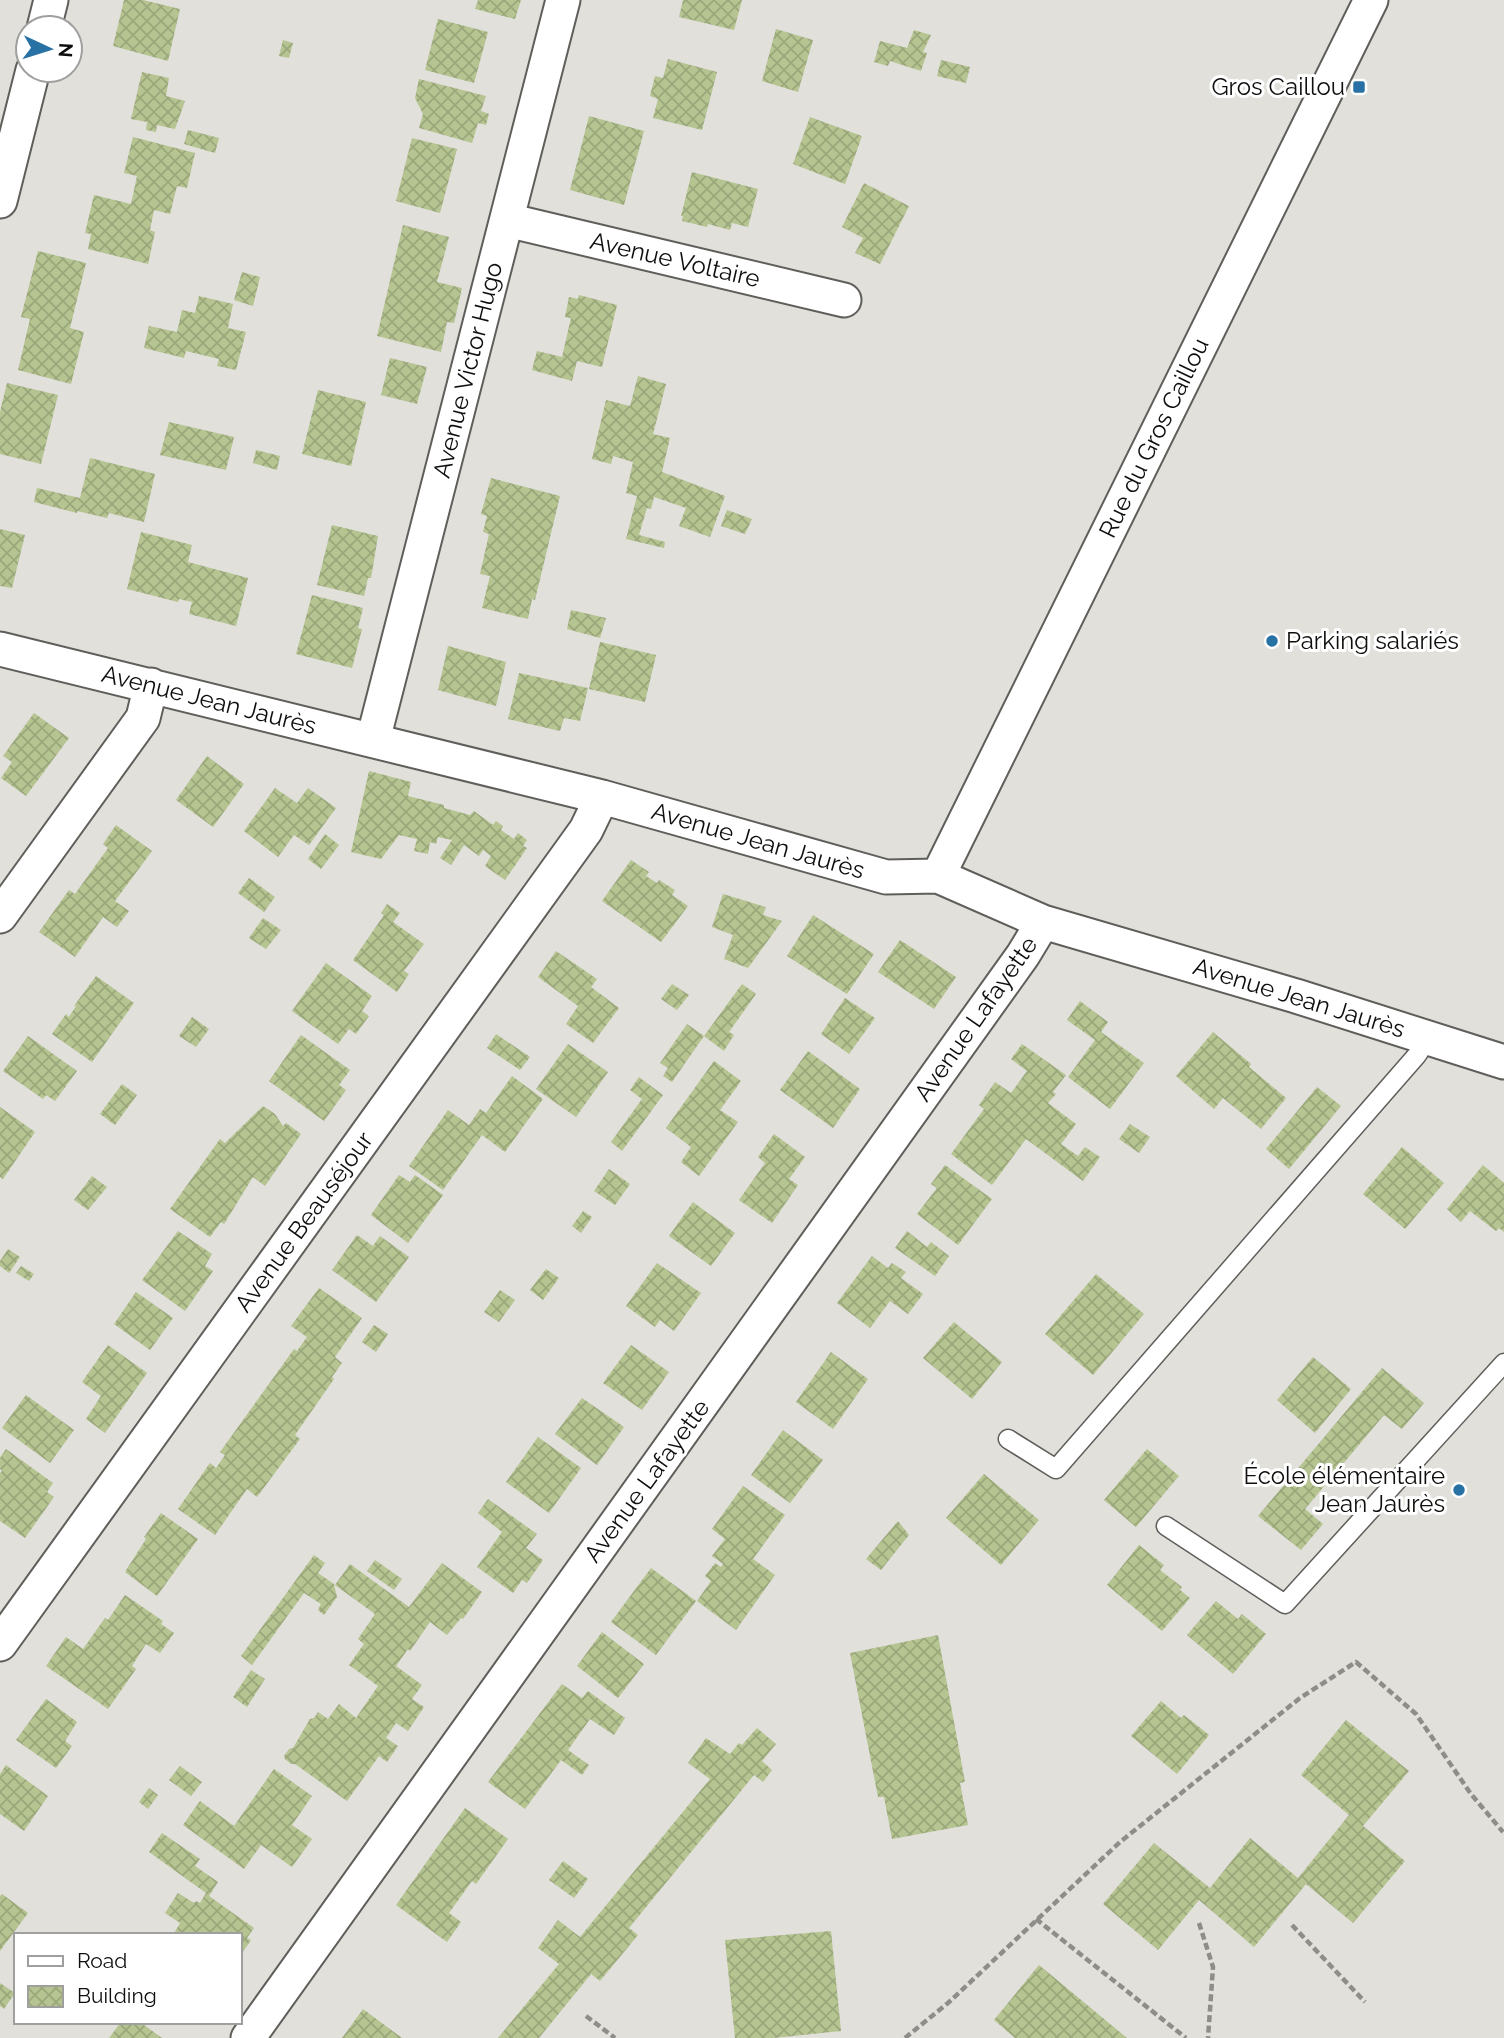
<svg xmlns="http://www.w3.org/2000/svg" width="1504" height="2038" font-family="Raleway,sans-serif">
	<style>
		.building { fill: url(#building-cross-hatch) }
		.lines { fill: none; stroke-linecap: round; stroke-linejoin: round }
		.lane-casing { stroke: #605e5a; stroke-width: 21 }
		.street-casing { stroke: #605e5a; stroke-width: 37 }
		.path { stroke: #8e8d8a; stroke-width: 4.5; stroke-dasharray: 7 3.5; stroke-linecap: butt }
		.lane { stroke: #fff; stroke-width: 18 }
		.street { stroke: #fff; stroke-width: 33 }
		.poi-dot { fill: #2771a4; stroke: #fff; stroke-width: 2.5 }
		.labels { text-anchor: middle; stroke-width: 6; stroke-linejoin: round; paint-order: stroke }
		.poi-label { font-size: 24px; fill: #0f0e0d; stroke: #fff; text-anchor: end }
		.street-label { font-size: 24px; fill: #0f0e0d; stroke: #fff }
	</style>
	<defs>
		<pattern id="building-cross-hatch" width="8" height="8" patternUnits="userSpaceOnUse" patternTransform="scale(1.75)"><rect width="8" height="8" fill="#b5c490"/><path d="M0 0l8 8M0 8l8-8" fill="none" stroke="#9aa77b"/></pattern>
	</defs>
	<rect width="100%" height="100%" fill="#e1e0db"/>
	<path class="building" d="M124 0H143L180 9 168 61 113 46Z
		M478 0H521L515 19 475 9Z
		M683 0H742L734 30 679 17Z
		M438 19 488 32 474 83 425 70Z
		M776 29 813 40 798 92 762 81Z
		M914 30 931 35 923 52 927 53 921 71 890 61 888 66 874 62 880 41 907 48Z
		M283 40 293 43 289 58 279 56Z
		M668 59 717 72 702 130 653 118 658 99 650 96 655 76 663 78Z
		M941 60 970 67 966 83 937 76Z
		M142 72 169 78 166 96 185 101 175 129 157 125 156 132 146 130 147 122 131 119Z
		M419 79 486 96 481 111 489 114 486 125 478 123 472 143 419 128 423 114 415 98Z
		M589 116 644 131 624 205 570 190Z
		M810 117 862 136 845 184 793 164Z
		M188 130 219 138 215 153 184 144Z
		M133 137 195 153 187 188 177 186 170 214 154 210 150 230 155 232 148 264 88 249 91 234 85 233 94 195 131 204 137 176 124 173Z
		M412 138 457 149 440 213 396 201Z
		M692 172 758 189 748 227 732 223 730 230 708 224 707 227 682 221 683 216H681Z
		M864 183 909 206 880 264 855 253 863 238 842 227Z
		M403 225 449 237 437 282 462 288 454 323 447 322 441 352 377 336Z
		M38 251 86 263 70 328 84 332 71 384 18 370 30 319 21 317Z
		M242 272 260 277 253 306 234 300Z
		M579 295 617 305 602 367 577 361 572 381 532 370 537 351 562 357 571 318 565 317 569 297 578 299Z
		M199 296 233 304 228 328 246 332 236 370 217 366 219 359 186 351 184 358 144 348 149 326 177 332 182 310 195 313Z
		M390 358 427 367 417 404 381 395Z
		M638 376 666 384 653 434 670 438 662 472 725 496 710 537 679 526 686 508 654 497 651 509 647 508 639 535 665 542 664 548 626 539 637 496 626 493 633 462 613 456 611 464 592 459 606 400 630 406Z
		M7 383 58 395 41 464 0 454V412Z
		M318 390 366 402 351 466 302 454Z
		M169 422 234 437 226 470 160 455Z
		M256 450 280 456 277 470 253 463Z
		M90 458 155 474 144 522 109 513 107 518 77 511V513L34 502 37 488 80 498Z
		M491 478 560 496 535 600 532 599 528 619 482 608 490 576 480 574 489 534 483 532 487 516 481 514Z
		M727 510 752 519 745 534 721 526Z
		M332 525 378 536 371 578H368L364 596 317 585Z
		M0 529 25 535 12 588 0 586Z
		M141 532 192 545 188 562 248 578 236 626 189 614 192 602 179 599 178 602 127 589Z
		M312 595 363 608 358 628 362 629 352 668 296 654Z
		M571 610 606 618 600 638 567 629Z
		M600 642 656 655 645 702 589 689Z
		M448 646 506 662 496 706 438 690Z
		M519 673 588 688 580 721 564 718 560 731 508 719Z
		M34 713 69 738 26 796 1 778 12 762 3 756Z
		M207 756 244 784 213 827 176 800Z
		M369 771 411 782 408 796 444 805V808L470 815 474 811 493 825 496 821 503 826 501 830 514 839 518 833 527 840 523 846 527 848 505 880 485 866 491 856 483 850 479 856 464 845 451 865 440 858 452 840 438 837 436 844 430 842 428 854 414 851 417 839 399 835 381 859 351 852Z
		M275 788 297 803 308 788 336 808 309 845 294 835 278 857 244 831Z
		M116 825 152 851 115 901 129 911 117 927 103 917 75 957 39 932 69 890 75 894 108 848 103 844Z
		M325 834 339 845 321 869 308 859Z
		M631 860 649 872 646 876 657 883 659 880 675 890 672 895 688 906 661 942 602 901Z
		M249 878 275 897 264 912 238 893Z
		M723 894 766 907 763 915 782 921 748 968 724 959 733 935 712 927Z
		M387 904 400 913 393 922 424 944 404 971 409 974 397 992 353 960 384 915 381 913Z
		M813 915 874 954 847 994 787 956Z
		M263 918 281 930 266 949 249 938Z
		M900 940 956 977 934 1009 878 972Z
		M556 951 597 979 591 987 619 1008 593 1043 566 1024 578 1006 538 977Z
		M326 963 372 996 362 1011 369 1016 356 1034 349 1029 338 1044 292 1011Z
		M96 976 134 1003 92 1062 52 1034 66 1014 69 1017 76 1006H74Z
		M672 984 689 995 677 1010 661 999Z
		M742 984 756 994 729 1032 734 1035 724 1051 704 1036 672 1082 663 1076 668 1068 660 1063 687 1024 704 1036Z
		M845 998 875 1018 849 1054 821 1034Z
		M1080 1001 1108 1022 1101 1032 1144 1063 1110 1109 1068 1077 1095 1040 1067 1020Z
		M192 1017 209 1029 196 1047 179 1036Z
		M1213 1032 1251 1064 1249 1067 1286 1098 1261 1129 1223 1098 1214 1109 1176 1076Z
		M496 1034 530 1057 520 1070 487 1048Z
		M301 1035 350 1070 339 1085 346 1090 324 1121 269 1081Z
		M28 1036 77 1071 55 1101 46 1095 43 1099 3 1071Z
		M568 1044 608 1072 576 1117 536 1089Z
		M1022 1044 1066 1075 1053 1092 1056 1094 1048 1103 1076 1124 1061 1144 1078 1156 1085 1147 1100 1157 1083 1181 1026 1139 992 1185 951 1154 984 1109 979 1105 995 1082 1011 1093 1027 1071 1011 1059Z
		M808 1051 860 1089 833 1128 780 1090Z
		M714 1061 741 1081 720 1110 738 1122 699 1176 681 1162 691 1147 666 1128Z
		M512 1076 543 1099 505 1152 482 1135 443 1190 409 1166 448 1110 469 1125 480 1109 486 1113Z
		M639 1077 663 1095 622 1151 611 1142 642 1099 630 1090Z
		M122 1084 137 1095 115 1125 100 1114Z
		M1317 1087 1341 1106 1289 1169 1266 1149Z
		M263 1106 275 1114 283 1126 286 1123 301 1134 265 1186 253 1177 224 1224 221 1222 210 1237 170 1209 220 1139 225 1143Z
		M0 1107 35 1132 3 1179 0 1177Z
		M1130 1124 1150 1137 1139 1153 1119 1139Z
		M774 1134 805 1157 789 1179 798 1185 772 1223 739 1200 765 1163 758 1157Z
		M1402 1147 1444 1183 1405 1229 1363 1194Z
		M945 1165 992 1199 958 1245 917 1214 937 1188 931 1184Z
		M1483 1165 1504 1183V1232L1499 1228 1496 1231 1470 1211 1461 1222 1447 1209Z
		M609 1169 630 1184 615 1205 594 1191Z
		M399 1175 410 1182 415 1175 443 1195 408 1243 371 1215Z
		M92 1176 107 1187 88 1210 74 1200Z
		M693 1202 735 1233 711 1266 669 1236Z
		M583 1211 592 1217 581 1233 572 1226Z
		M178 1231 212 1254 205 1266 213 1271 185 1311 142 1280Z
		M907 1231 927 1247 931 1242 949 1256 935 1276 895 1248Z
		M357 1235 373 1246 380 1236 409 1257 376 1302 332 1270Z
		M8 1249 20 1257 9 1273 0 1266V1261Z
		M872 1256 888 1268 892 1263 906 1272 901 1278 923 1294 908 1314 890 1301 870 1328 837 1303Z
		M657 1263 701 1293 674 1331 660 1320 655 1327 626 1306Z
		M21 1266 34 1274 29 1281 16 1273Z
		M546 1269 559 1278 543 1300 530 1290Z
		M1096 1274 1144 1314 1093 1375 1045 1334Z
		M319 1288 362 1318 335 1357 342 1363 332 1377 334 1379 295 1435 300 1439 257 1497 247 1489 215 1535 178 1509 210 1463 216 1468 225 1455 220 1452 294 1349 297 1351 307 1337 291 1326Z
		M500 1290 515 1300 499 1322 484 1312Z
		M136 1292 173 1318 150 1350 114 1324Z
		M954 1322 1002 1362 972 1399 923 1358Z
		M374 1325 388 1334 376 1352 362 1342Z
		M108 1345 147 1373 105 1433 86 1419 101 1396 82 1382Z
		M631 1345 669 1372 642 1410 603 1383Z
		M831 1352 868 1379 833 1429 796 1402Z
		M1313 1357 1351 1389 1315 1433 1277 1400Z
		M1382 1368 1424 1403 1402 1429 1384 1415 1305 1509 1323 1524 1301 1550 1258 1516Z
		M26 1395 74 1430 50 1463 2 1428Z
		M582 1398 624 1427 597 1465 555 1434Z
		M783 1430 823 1460 790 1503 751 1475Z
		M538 1437 581 1468 549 1513 506 1482Z
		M6 1449 53 1483 47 1492 54 1497 25 1538 0 1521V1473L2 1471 0 1469V1458Z
		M1147 1449 1179 1476 1136 1527 1104 1500Z
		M984 1474 1039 1520 1001 1565 946 1518Z
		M743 1486 785 1515 753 1559 775 1575 736 1630 697 1601 711 1581 705 1576 715 1563 721 1567 723 1564 712 1556 725 1539 712 1529Z
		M488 1499 537 1534 526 1548 543 1560 527 1583 522 1580 513 1593 477 1567 502 1532 478 1513Z
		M161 1513 198 1539 157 1596 125 1572 146 1539 144 1537Z
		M898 1521 909 1535 881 1570 866 1559Z
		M1139 1545 1164 1565 1160 1570 1182 1587 1180 1590 1190 1598 1162 1631 1107 1585Z
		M314 1555 325 1563 318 1573 334 1584 337 1597 324 1615 318 1610 321 1604 304 1593 252 1665 241 1656Z
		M375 1560 402 1579 394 1590 367 1571Z
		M442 1563 482 1592 463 1619 461 1618 447 1635 430 1622 410 1651 408 1649 396 1666 422 1685 412 1699 424 1707 408 1731 396 1723 386 1738 398 1746 387 1762 379 1756 347 1801 295 1764H291L285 1759 284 1756 289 1749 293 1748 310 1719 314 1718 318 1712 328 1719 339 1704 356 1718 378 1686 349 1665 364 1644 358 1639 375 1614 335 1585 350 1564 409 1607Z
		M651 1568 696 1601 656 1655 611 1622Z
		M125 1595 163 1621 161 1624 174 1633 160 1653 146 1644 132 1666 136 1669 108 1709 46 1666 66 1637 83 1649 105 1618 108 1620Z
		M1216 1601 1238 1619 1242 1614 1266 1634 1233 1674 1187 1635Z
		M602 1632 644 1664 618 1698 577 1666Z
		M938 1635 965 1782 960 1783 968 1825 892 1839 884 1797H878L850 1653Z
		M251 1670 265 1679 247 1707 233 1697Z
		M562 1684 582 1698 588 1691 625 1718 614 1735 590 1719 568 1750 589 1765 582 1775 561 1760 525 1809 488 1782Z
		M46 1699 77 1722 65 1741 72 1746 56 1768 16 1740Z
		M1161 1701 1181 1718 1184 1715 1209 1735 1177 1774 1131 1736Z
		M1346 1720 1409 1771 1363 1826 1405 1861 1353 1923 1306 1884 1254 1947 1199 1900 1158 1950 1103 1904 1154 1843 1210 1888 1250 1838 1298 1878 1349 1815 1301 1775Z
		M757 1728 776 1744 762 1761 772 1770 763 1782 754 1775 629 1928 638 1935 600 1981 591 1974 539 2038H498L559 1964 538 1948 558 1920 580 1937 710 1779 688 1763 706 1738 730 1754 739 1743 742 1745Z
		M6 1765 48 1796 24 1831 0 1814V1774Z
		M180 1766 202 1782 191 1796 169 1780Z
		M274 1769 312 1796 292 1825 312 1839 292 1867 261 1845 244 1869 183 1825 200 1801 234 1826Z
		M149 1788 158 1795 148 1809 139 1802Z
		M465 1808 508 1839 476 1884 472 1881 449 1913 461 1922 447 1942 396 1905Z
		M162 1833 200 1859 195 1866 218 1882 209 1896 254 1928 247 1938 251 1940 240 1956V1935H173L180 1923 165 1913 178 1893 194 1903 196 1901 200 1903 206 1893 149 1852Z
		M563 1861 588 1879 574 1898 549 1880Z
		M2 1894 28 1913 0 1951V1896Z
		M831 1931 841 2031 774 2038H735L725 1940Z
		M1039 1965 1127 2038H1015L994 2020Z
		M0 1983 15 1993 4 2009 0 2006Z
		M363 2009 402 2038H342Z
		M121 2022H140L162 2038H109Z"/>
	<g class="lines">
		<g class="lane-casing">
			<path id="lane" d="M1008 1439 1056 1469 1417 1055 1429 1037
				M1166 1526 1285 1604 1504 1363"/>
		</g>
		<g class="street-casing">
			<path id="street" d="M44 28 51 0
				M0 201 33 70
				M507 220 844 300
				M0 649 602 797 886 877 938 876 1043 922 1296 996 1504 1062
				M373 740 563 0
				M938 876 1371 0
				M0 916 143 718 151 685
				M0 1644 586 830 602 797
				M248 2038 1023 955 1043 922"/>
		</g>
		<path class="path" d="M1036 1919 1186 2038
			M1199 1923 1213 1967 1208 2038
			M1292 1925 1365 2002
			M586 2016 615 2038
			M905 2038 948 2003 1120 1842 1300 1698 1356 1662 1416 1714 1471 1794 1503 1832"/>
		<use href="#lane" class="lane"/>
		<use href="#street" class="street"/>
	</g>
	<g class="poi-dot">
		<rect x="1352" y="80" width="14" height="14" rx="3.5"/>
		<circle cx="1272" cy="641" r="7"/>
		<circle cx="1459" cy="1490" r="7"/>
	</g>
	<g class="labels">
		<g class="poi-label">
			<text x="1345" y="95">Gros Caillou</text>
			<text x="1286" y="649" text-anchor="start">Parking salariés</text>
			<text x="1445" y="1484">École élémentaire<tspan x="1445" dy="28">Jean Jaurès</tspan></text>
		</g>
		<g class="street-label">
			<text transform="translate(675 260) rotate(13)" y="8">Avenue Voltaire</text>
			<text transform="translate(468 370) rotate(-76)" y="8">Avenue Victor Hugo</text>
			<text transform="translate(1154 438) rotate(-64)" y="8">Rue du Gros Caillou</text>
			<text transform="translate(209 700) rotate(14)" y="8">Avenue Jean Jaurès</text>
			<text transform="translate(758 841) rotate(16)" y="8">Avenue Jean Jaurès</text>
			<text transform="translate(1299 998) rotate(17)" y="8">Avenue Jean Jaurès</text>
			<text transform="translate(976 1019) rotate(-55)" y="8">Avenue Lafayette</text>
			<text transform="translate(304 1222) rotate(-54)" y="8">Avenue Beauséjour</text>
			<text transform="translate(647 1481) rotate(-54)" y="8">Avenue Lafayette</text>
		</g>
	</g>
	<rect x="14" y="1933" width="228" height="91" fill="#ffffff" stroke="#9f9f9e" stroke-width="2"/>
	<rect x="28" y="1956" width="35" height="10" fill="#ffffff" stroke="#9f9f9e" stroke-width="2"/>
	<text x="77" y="1968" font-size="21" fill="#0f0e0d">Road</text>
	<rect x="28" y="1986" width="35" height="21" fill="url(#building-cross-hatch)" stroke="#9f9f9e" stroke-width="2"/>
	<text x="77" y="2003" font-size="21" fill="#0f0e0d">Building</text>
	<g transform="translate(49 49) rotate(94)"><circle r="33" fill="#ffffff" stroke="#9f9f9e" stroke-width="2"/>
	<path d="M0-5L12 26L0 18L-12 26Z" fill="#2771a4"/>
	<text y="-10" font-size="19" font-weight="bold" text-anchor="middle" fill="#0f0e0d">N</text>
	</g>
</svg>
